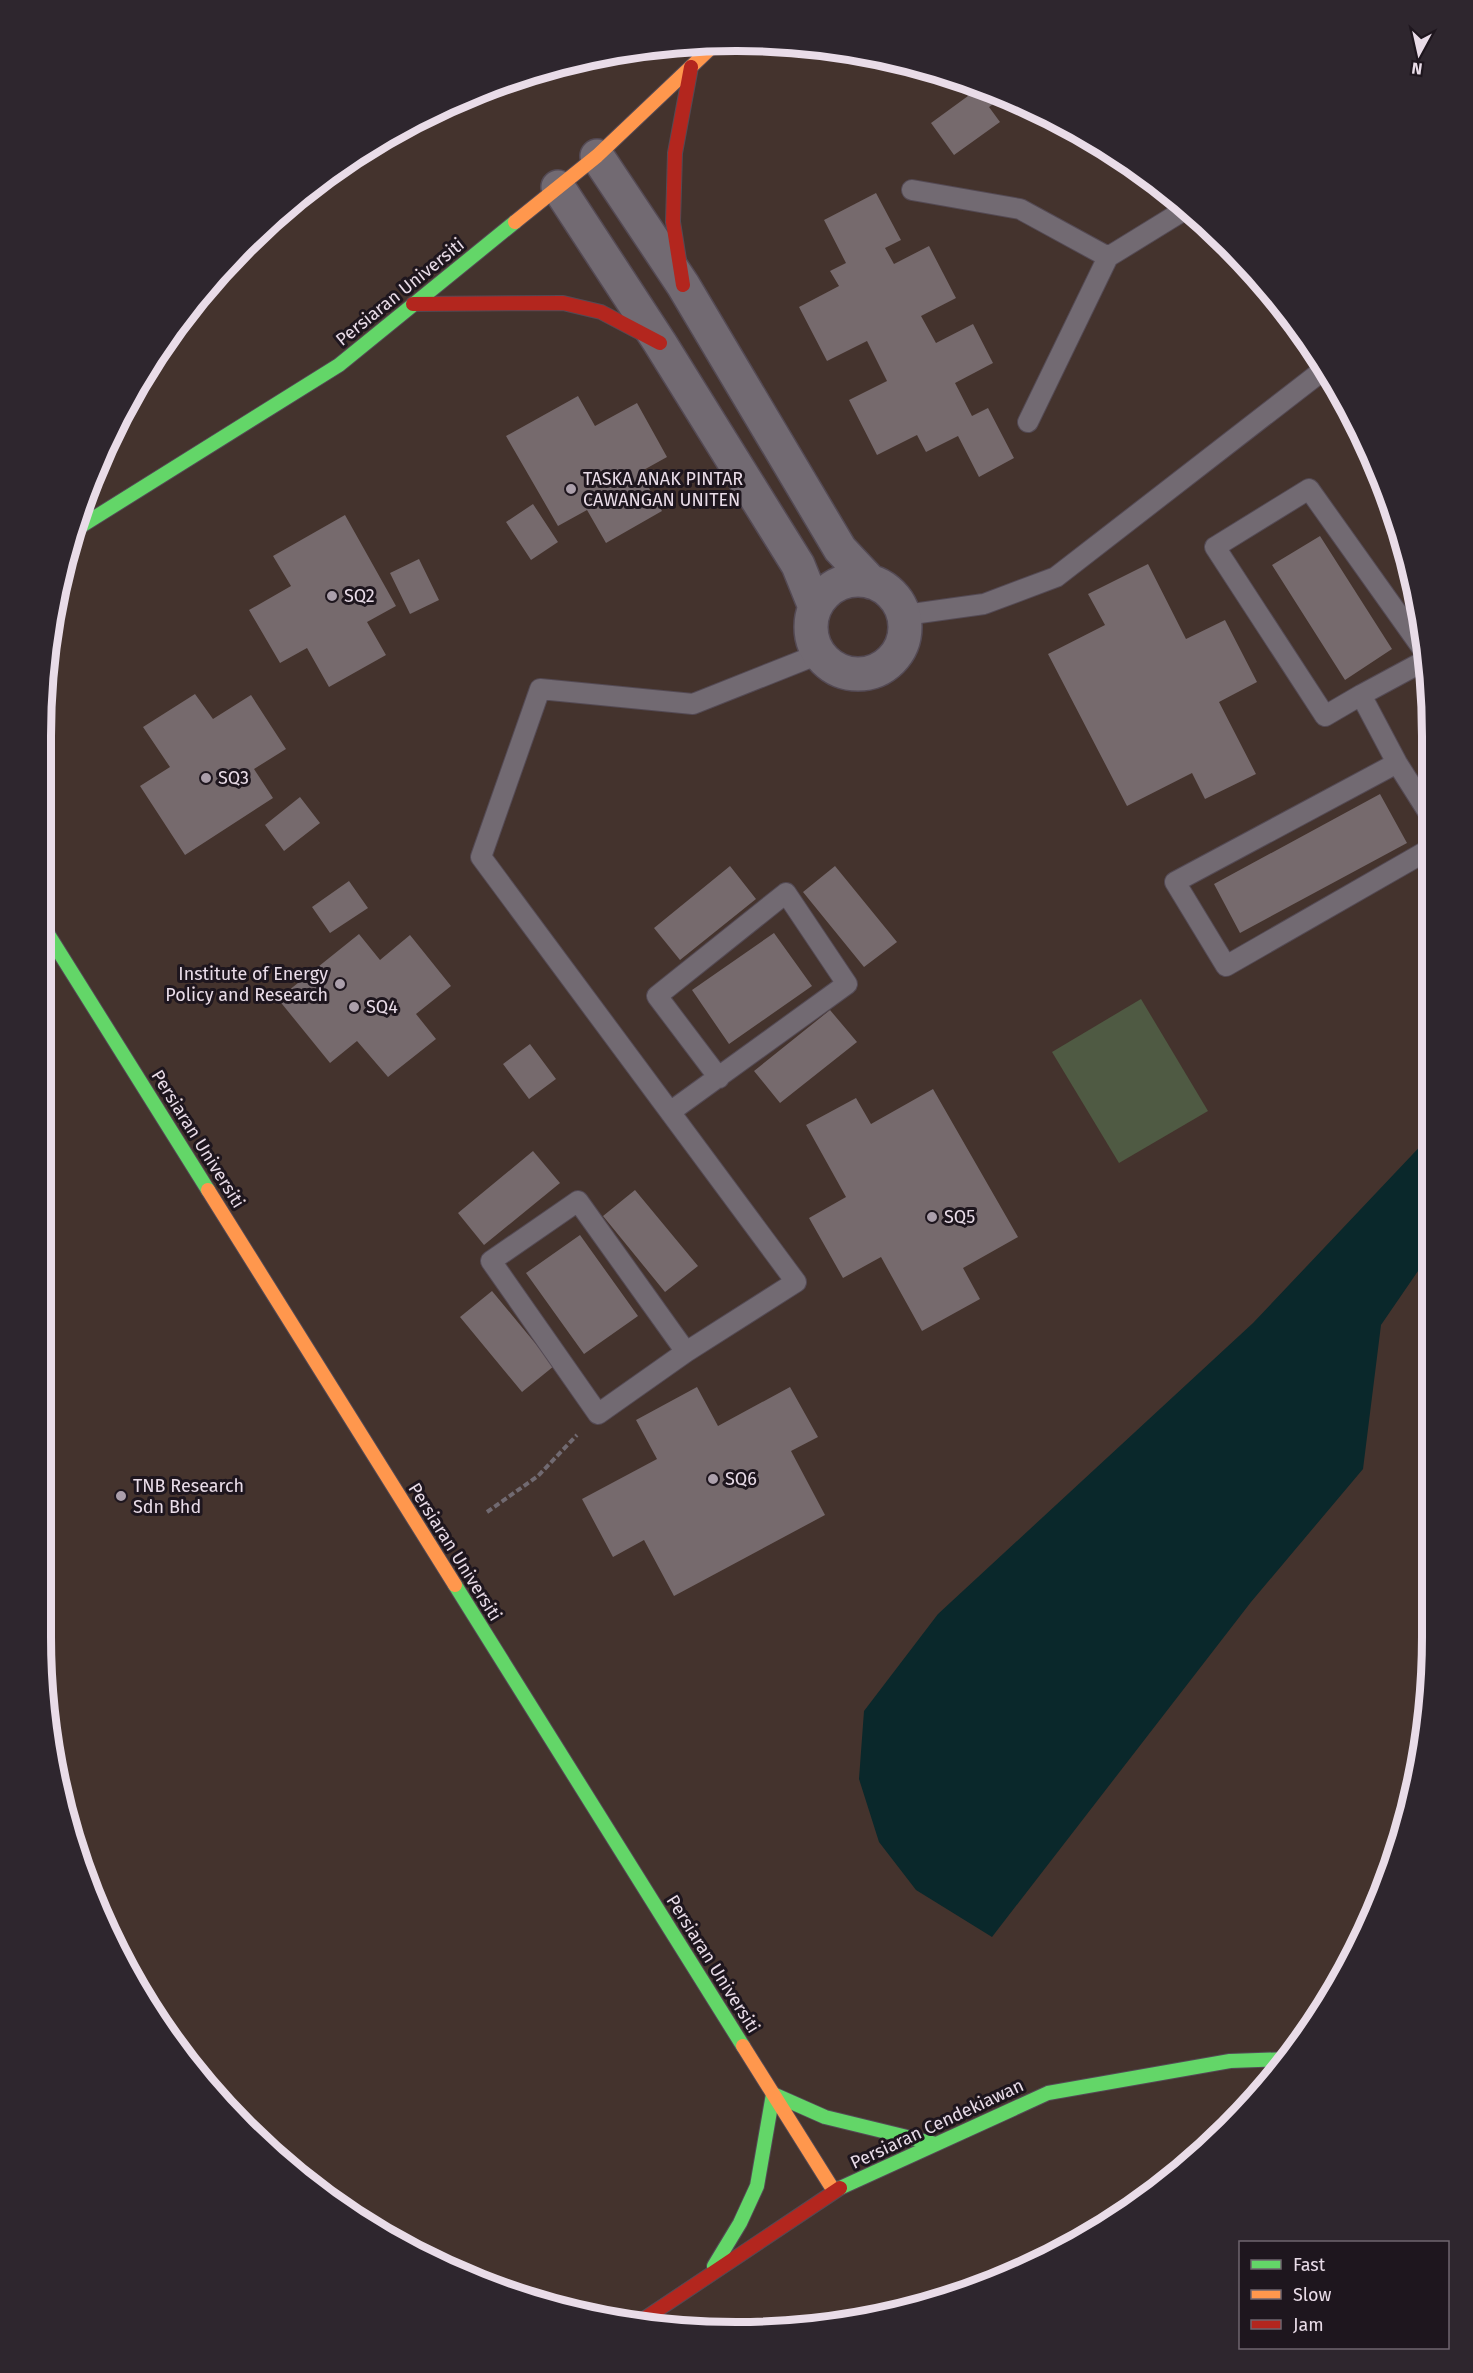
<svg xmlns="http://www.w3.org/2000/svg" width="1473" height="2373" font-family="'Fira Sans',sans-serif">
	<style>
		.education { fill: #44332d }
		.green { fill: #4f5a43 }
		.water { fill: #0a282b }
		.building { fill: #766a6d }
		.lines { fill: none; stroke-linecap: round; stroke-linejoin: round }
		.lane-casing { stroke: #544a54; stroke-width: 22 }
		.street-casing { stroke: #544a54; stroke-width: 36 }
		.fast-casing { stroke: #544a54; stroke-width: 16 }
		.slow-casing { stroke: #544a54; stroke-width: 16 }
		.jam-casing { stroke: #544a54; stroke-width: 16 }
		.path { stroke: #716a71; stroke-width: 4; stroke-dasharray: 6 3; stroke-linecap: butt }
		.lane { stroke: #726a72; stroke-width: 20 }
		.street { stroke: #726a72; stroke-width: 33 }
		.fast { stroke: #63d668; stroke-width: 14 }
		.slow { stroke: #ff974d; stroke-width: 14 }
		.jam { stroke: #b3261e; stroke-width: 14 }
		.poi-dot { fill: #ab9fab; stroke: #1e161e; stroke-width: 2 }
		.labels { text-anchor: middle; stroke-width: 6; stroke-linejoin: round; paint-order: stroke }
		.street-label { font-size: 18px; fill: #e9dce8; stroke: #1e161e }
		.poi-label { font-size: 18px; fill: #e9dce8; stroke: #1e161e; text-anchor: start }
		.rim { fill: none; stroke: #e9dce8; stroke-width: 8 }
	</style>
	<rect width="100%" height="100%" fill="#392e39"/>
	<path class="education" d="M782 42 917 64 1045 112 1160 185 1260 278 1361 428 1409 556 1431 691 1427 1727 1380 1903 1288 2060 1196 2160 1123 2215 1044 2261 917 2309 736 2332 601 2319 512 2295 428 2261 313 2189 244 2128 158 2023 77 1860 47 1728 46 646 94 470 185 313 278 213 389 134 513 77 646 46Z"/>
	<path class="green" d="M1141 999 1208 1111 1119 1163 1052 1052Z"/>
	<path class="water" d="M1429 1137V1255L1381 1325 1363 1469 1251 1602 992 1937 916 1890 879 1842 859 1779 864 1711 938 1614 1253 1323Z"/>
	<path class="building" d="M955 79 1003 97 989 107 1000 122 954 155 931 123 968 96Z
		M876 193 901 240 885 248 894 264 929 246 956 298 921 316 936 343 973 324 993 363 955 383 972 416 988 408 1014 458 979 477 958 436 926 452 917 435 877 455 849 400 887 381 867 341 827 361 799 307 839 286 830 271 846 263 824 220Z
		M578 396 595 426 637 403 667 457 640 472 662 511 606 543 587 510 558 526 506 436Z
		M533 504 558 542 531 560 506 522Z
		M345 515 396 606 367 622 386 655 329 687 307 648 280 663 249 610 291 586 273 556Z
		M1320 536 1392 649 1345 680 1272 565Z
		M419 559 439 600 410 614 390 573Z
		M1148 564 1186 639 1225 620 1257 682 1219 702 1256 774 1205 799 1192 773 1127 806 1048 654 1105 625 1088 594Z
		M195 694 213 719 251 695 286 749 254 769 273 798 185 855 140 786 170 767 143 727Z
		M1380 794 1407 843 1240 933 1214 884Z
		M300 797 320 823 284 851 265 825Z
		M730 866 756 899 680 960 654 928Z
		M835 866 897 942 864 967 803 892Z
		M349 881 368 908 330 933 312 907Z
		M774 933 812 986 729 1044 692 990Z
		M359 934 380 960 410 935 451 986 416 1014 436 1039 388 1077 357 1041 330 1063 278 999Z
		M830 1010 857 1042 780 1103 754 1071Z
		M530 1044 556 1079 529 1099 503 1064Z
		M933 1089 1018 1237 963 1268 980 1299 922 1331 881 1257 843 1278 809 1218 846 1197 806 1125 856 1098 871 1124Z
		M533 1151 560 1183 484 1245 458 1213Z
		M635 1190 698 1266 665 1292 603 1216Z
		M580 1235 638 1316 584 1354 526 1273Z
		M492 1291 554 1366 522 1392 460 1317Z
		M697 1387 718 1426 790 1387 818 1437 791 1451 825 1515 674 1596 644 1540 613 1557 582 1499 657 1459 636 1420Z"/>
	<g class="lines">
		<g class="lane-casing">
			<path id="lane" d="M912 190 1020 209 1108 257
				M1028 422 1108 257 1186 209
				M905 615 984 604 1056 577 1322 371
				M1426 660 1361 695 1397 763 1430 815
				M1361 695 1325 716 1215 547 1309 489 1425 652
				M1397 763 1175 882 1226 966 1430 849
				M670 1112 847 984 786 893 657 996 719 1078
				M686 1352 578 1201 491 1261 598 1414 686 1352 796 1282 481 857 540 689 693 704 819 654"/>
		</g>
		<g class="street-casing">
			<path id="street" d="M597 156 683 285 840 549 871 582
				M558 187 660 343 798 565 815 607
				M811 627a47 47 0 1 1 94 0a47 47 0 1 1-94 0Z"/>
		</g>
		<g class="fast-casing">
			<path id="fast" d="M78 528 339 365 515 222
				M46 931 208 1190
				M455 1585 743 2046
				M773 2094 825 2117 936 2144
				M840 2188 1048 2093 1230 2061 1289 2059
				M714 2266 740 2223 757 2186 773 2094"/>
		</g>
		<g class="slow-casing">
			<path id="slow" d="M515 222 597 156 715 44
				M208 1190 455 1585
				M743 2046 834 2191"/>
		</g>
		<g class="jam-casing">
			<path id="jam" d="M683 285 673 222 675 153 691 67
				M413 304 563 303 601 312 660 343
				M638 2323 840 2188"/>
		</g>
		<path class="path" d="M487 1512 538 1476 577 1435"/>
		<use href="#lane" class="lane"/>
		<use href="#street" class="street"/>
		<use href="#fast" class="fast"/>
		<use href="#slow" class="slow"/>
		<use href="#jam" class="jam"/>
	</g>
	<g class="poi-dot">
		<circle cx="571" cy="489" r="6"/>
		<circle cx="332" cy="596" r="6"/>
		<circle cx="206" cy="778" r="6"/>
		<circle cx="340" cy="984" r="6"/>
		<circle cx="354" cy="1007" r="6"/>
		<circle cx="932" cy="1217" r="6"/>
		<circle cx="713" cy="1479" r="6"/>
		<circle cx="121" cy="1496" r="6"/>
	</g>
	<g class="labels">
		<g class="street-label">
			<text transform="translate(400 292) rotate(-39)" y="6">Persiaran Universiti</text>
			<text transform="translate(198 1139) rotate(58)" y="6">Persiaran Universiti</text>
			<text transform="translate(455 1552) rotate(58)" y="6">Persiaran Universiti</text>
			<text transform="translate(713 1964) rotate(58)" y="6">Persiaran Universiti</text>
			<text transform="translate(937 2124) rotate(-25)" y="6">Persiaran Cendekiawan</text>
		</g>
		<g class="poi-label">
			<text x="583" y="485">TASKA ANAK PINTAR<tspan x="583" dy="21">CAWANGAN UNITEN</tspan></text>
			<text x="344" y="602">SQ2</text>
			<text x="218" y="784">SQ3</text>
			<text x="328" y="980" text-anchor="end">Institute of Energy<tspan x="328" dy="21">Policy and Research</tspan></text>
			<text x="366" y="1013">SQ4</text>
			<text x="944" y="1223">SQ5</text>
			<text x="725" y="1485">SQ6</text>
			<text x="133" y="1492">TNB Research<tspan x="133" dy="21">Sdn Bhd</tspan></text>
		</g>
	</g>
	<path d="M0 0H1473V2373H0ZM736 51H737A685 685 0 0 1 1422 736V1637A685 685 0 0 1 737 2322H736A685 685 0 0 1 51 1637V736A685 685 0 0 1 736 51Z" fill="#2e262e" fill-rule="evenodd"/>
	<path class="rim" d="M736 51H737A685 685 0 0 1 1422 736V1637A685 685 0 0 1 737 2322H736A685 685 0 0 1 51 1637V736A685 685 0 0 1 736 51Z"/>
	<rect x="1239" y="2241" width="210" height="108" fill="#1e161e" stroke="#6f656f" stroke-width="1.5"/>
	<rect x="1251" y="2260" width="30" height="9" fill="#63d668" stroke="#6f656f" stroke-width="1.5"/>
	<text x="1293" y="2271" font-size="18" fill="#e9dce8">Fast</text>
	<rect x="1251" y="2290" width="30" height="9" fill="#ff974d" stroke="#6f656f" stroke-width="1.5"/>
	<text x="1293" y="2301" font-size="18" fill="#e9dce8">Slow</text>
	<rect x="1251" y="2320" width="30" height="9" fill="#b3261e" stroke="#6f656f" stroke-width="1.5"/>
	<text x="1293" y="2331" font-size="18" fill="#e9dce8">Jam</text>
	<g transform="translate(1419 54) rotate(188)" stroke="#1e161e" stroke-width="4.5" paint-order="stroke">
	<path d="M0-4.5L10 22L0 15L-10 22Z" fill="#e9dce8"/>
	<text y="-9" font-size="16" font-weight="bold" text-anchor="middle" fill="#e9dce8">N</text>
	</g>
</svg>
